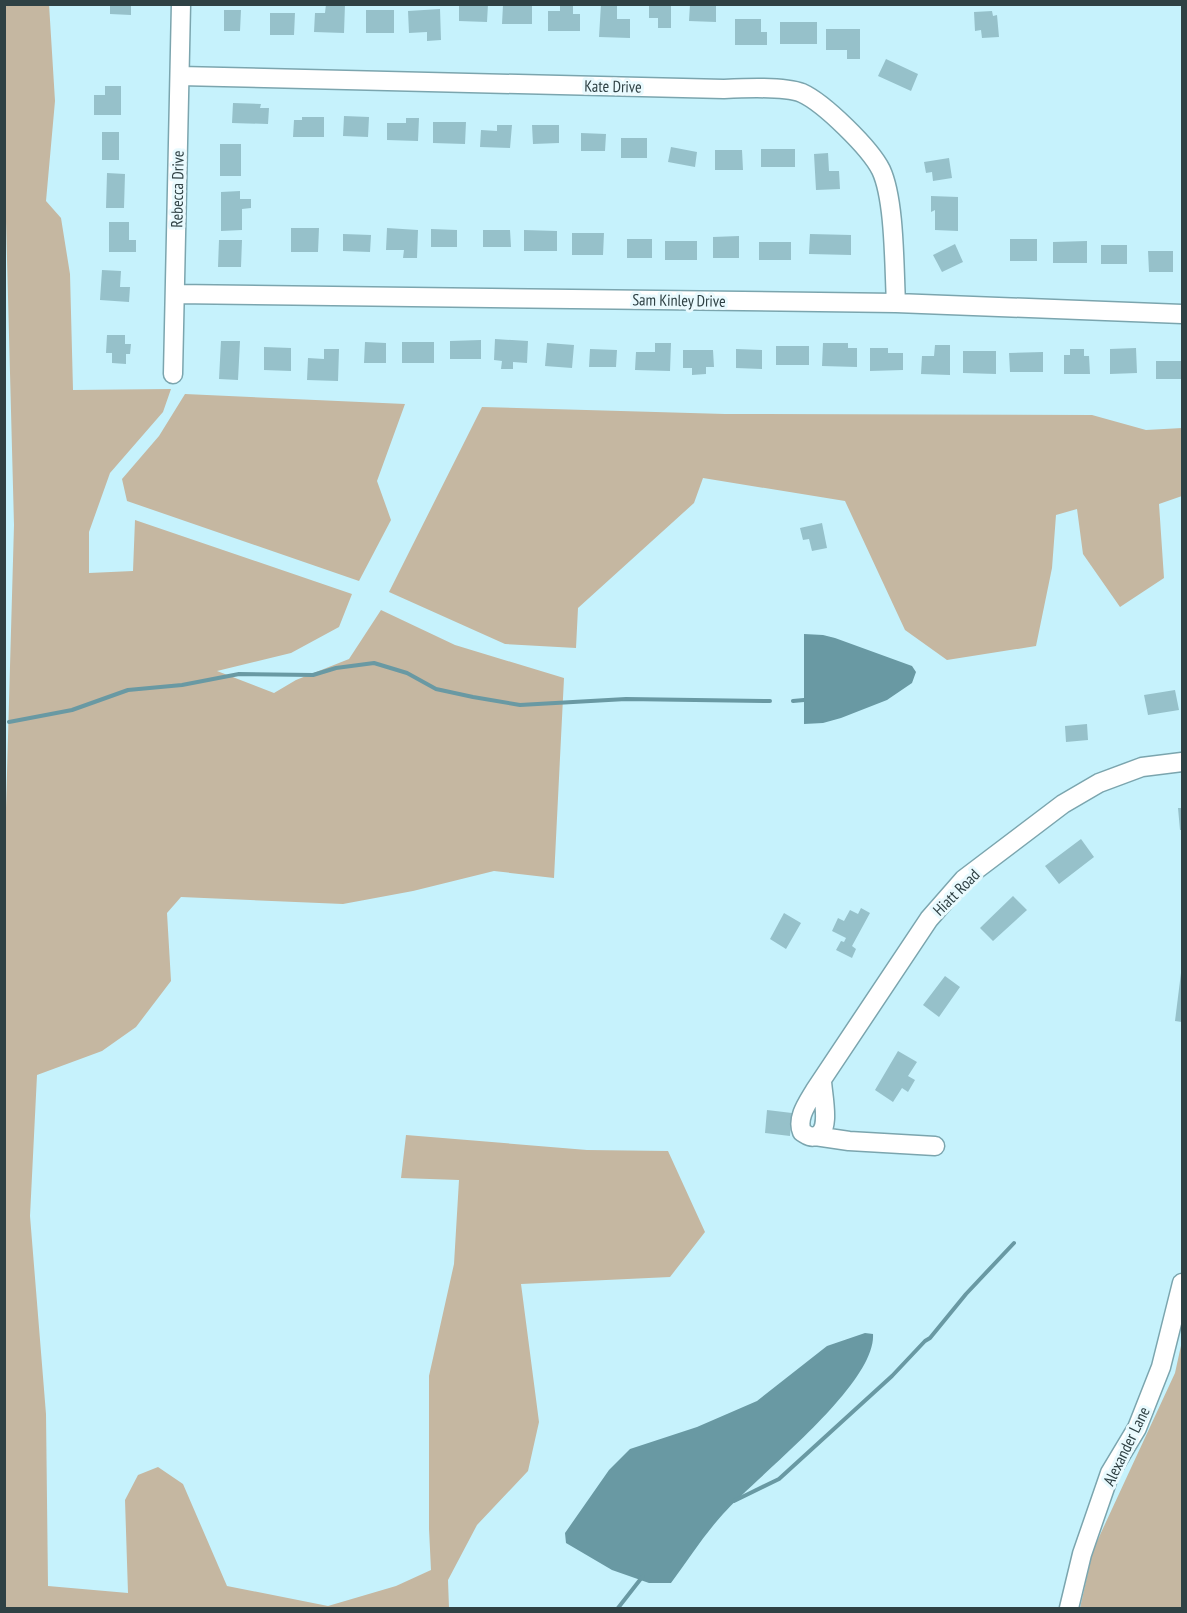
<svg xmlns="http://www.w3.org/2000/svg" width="1187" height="1613" font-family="'PT Sans Narrow',sans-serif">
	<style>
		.green { fill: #c5b7a1 }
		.water { fill: #6999a3 }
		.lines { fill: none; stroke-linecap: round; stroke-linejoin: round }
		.stream { stroke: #6999a3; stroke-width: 4 }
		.building { fill: #96c1ca }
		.minor-casing { stroke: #7ba5ae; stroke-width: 21 }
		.minor { stroke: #fff; stroke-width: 18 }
		.labels { text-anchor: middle; stroke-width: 6; stroke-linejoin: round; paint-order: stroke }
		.street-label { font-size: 16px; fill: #2f4144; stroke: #e9fafe }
	</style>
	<rect width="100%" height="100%" fill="#c6f2fc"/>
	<path class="green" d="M49 4 55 101 46 201 61 218 70 274 73 390 171 389 163 412 110 473 89 532V573L133 571 135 520 352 594 339 627 291 653 217 671 274 693 296 680 349 659 381 610 455 645 564 678 554 878 494 871 413 891 343 904 181 897 167 913 171 981 136 1027 102 1051 37 1075 30 1216 46 1414 48 1586 128 1593 125 1500 138 1475 158 1467 183 1484 227 1586 328 1606 396 1586 431 1570 429 1529V1376L454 1264 459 1180 401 1178 406 1135 587 1150 668 1151 705 1232 670 1277 521 1284 539 1422 528 1471 477 1525 448 1580 449 1608H5L4 879 14 525 4 145V5Z
		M185 394 405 404 377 481 391 520 359 581 127 501 122 479 159 436Z
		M482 407 725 414 1092 415 1146 430 1182 428V496L1159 504 1164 578 1120 607 1083 554 1077 509 1056 515 1052 568 1036 646 947 660 905 630 845 501 703 478 694 503 578 608 576 648 505 644 389 592Z
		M1182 1341V1608H1080L1093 1550 1175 1373Z"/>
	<path class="water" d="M804 634 823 635 835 638 912 666 916 672 912 683 887 700 841 718 823 723 804 724Z
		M865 1333 873 1334C876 1385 757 1476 723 1514 704 1535 688 1560 671 1583H649L612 1570 566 1543 565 1533 609 1470 630 1449 697 1427 757 1401 827 1346Z"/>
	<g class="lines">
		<path class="stream" d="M793 701 804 700
			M9 722 72 710 128 690 182 685 239 674 313 675 336 668 374 663 407 673 436 689 473 697 520 705 626 699 770 701
			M734 1501 779 1479 892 1376 925 1341 930 1338 966 1294 1014 1243
			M618 1608 643 1576"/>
	</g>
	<path class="building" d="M110 4H131V15L110 14Z
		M326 4H345L344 33 314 32 315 13H325Z
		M459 4H488L487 22 459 21Z
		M532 4V24H502L503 5Z
		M601 4H617V19H630V38L599 37Z
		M649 4H671V28H658V18H649Z
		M690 4H716V22L689 21Z
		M560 5H573V14H580V31H548V11H560Z
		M440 9 441 40 427 41V32L409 33 408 11Z
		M224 10H241L240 31H224Z
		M366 10H394V33H366Z
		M992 11 993 16 997 15 999 37 982 38 981 30 975 31 974 12Z
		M270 13H295L294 35H270Z
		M735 19H761V32H767V45H735Z
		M780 22H817V44H780Z
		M826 29H860V59H847V50H826Z
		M886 59 918 74 911 91 878 76Z
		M105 86H121V115H94V95H105Z
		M233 103 261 104 260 108H269L268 124 232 123Z
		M344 116 369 117 368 137 343 136Z
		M302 117H324V137H293L294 120H302Z
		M406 118H419L418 141 387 140V123H406Z
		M433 122H466L465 144 433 143Z
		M497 125H512L510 148 480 147 481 130 497 131Z
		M532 125H559V143L533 144Z
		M102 132H119V160H102Z
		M581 133 606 134 605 151H581Z
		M621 138H647V158H621Z
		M220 144H241V176H220Z
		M671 147 697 152 695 167 668 162Z
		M761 149H795V167H761Z
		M715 150H742L743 170H715Z
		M828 153 829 171H839L840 189 816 190 814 154Z
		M949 158 952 178 933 181 932 172 926 173 924 162Z
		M107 173 125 174 124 208H106Z
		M240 191V199H251V208L242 209V230L221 231V192Z
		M931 196 958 197V231L935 230V210L931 212Z
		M109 222H129V240H136V252H109Z
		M291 228H319L318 252H291Z
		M387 228 418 230 417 258H403L404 250H386Z
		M431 229 457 230V247H431Z
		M483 230H510L511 247H483Z
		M524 230 557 231V251H524Z
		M572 233H604L603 255H572Z
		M343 234 371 235 370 252 343 251Z
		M810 234 851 235V255L809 254Z
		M739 236V258H713V237Z
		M627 239H652V258H627Z
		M1010 239H1037V261H1010Z
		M219 240H242L241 267H218Z
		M665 241H697V260H665Z
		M1087 241V263H1053V242Z
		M759 242H791V260H759Z
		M955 244 963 262 942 272 933 255Z
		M1101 245H1127V264H1101Z
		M1148 251H1173V272H1149Z
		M102 270 121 271 120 287H130L129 302 100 300Z
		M107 335H125V344H131L130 354H126V364L112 363V353H106Z
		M495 339 528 341 527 363 513 362V369H501L502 361 494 360Z
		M481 340V359H450V341Z
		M221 341H240L238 380 219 379Z
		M365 342 386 343V363H364Z
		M402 342H434V363H402Z
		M547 343 574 345 572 368 545 366Z
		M655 343H671L670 371 635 370 636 352H655Z
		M823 343H848V348H857V367L822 366Z
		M935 345H950V375L921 374 922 356H934Z
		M776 346H809V365H776Z
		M264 347 291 348V371L264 370Z
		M870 348H888V353H903V370L870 371Z
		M1136 348 1137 373 1110 374V349Z
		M324 349H339L338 381 307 380 308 358 324 359Z
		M590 349 617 350 616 367H589Z
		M736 349 762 350V369L736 368Z
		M1070 349H1084V356H1089L1090 374H1064V355H1070Z
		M683 350H713L714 367H706V374L692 375V368H683Z
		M963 351H996V374L963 373Z
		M1043 352V372H1010L1009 353Z
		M1156 361H1182V379H1156Z
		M822 523 827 548 812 551 809 539 803 540 800 528Z
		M1175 690 1179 710 1148 715 1144 695Z
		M1087 724 1088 740 1066 742 1065 726Z
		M1178 808H1182V830H1180Z
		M1081 839 1094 857 1059 884 1045 866Z
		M1013 896 1027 910 993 941 980 928Z
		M861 908 870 913 852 946 856 949 852 958 836 950 841 941 844 942 846 938 832 931 838 918 844 921 850 910 858 914Z
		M784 913 801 923 786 949 770 939Z
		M1181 973 1182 974V1022L1175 1021Z
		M945 976 960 987 939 1017 923 1005Z
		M898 1051 917 1062 908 1076 915 1080 908 1092 902 1088 893 1102 875 1090Z
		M767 1110 792 1113 790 1136 765 1133Z"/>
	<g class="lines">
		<g class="minor-casing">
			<path id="minor" d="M180 76 724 89C744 88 784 86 802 93 824 103 870 148 881 170 895 200 894 267 896 303
				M175 294 896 303 1182 314
				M173 374 181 4
				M822 1080C822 1093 832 1131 816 1136 810 1138 807 1135 802 1132 796 1118 808 1102 815 1090L929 919 964 879 1063 804 1099 783 1142 767 1182 762
				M815 1136 849 1141 935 1146
				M1069 1608 1082 1554 1110 1473 1137 1428 1161 1367 1182 1283"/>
		</g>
		<use href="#minor" class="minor"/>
	</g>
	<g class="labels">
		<g class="street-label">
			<text transform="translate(613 86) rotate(1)" y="6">Kate Drive</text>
			<text transform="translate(177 189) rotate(-89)" y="6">Rebecca Drive</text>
			<text transform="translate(679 300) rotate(1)" y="6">Sam Kinley Drive</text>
			<text transform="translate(956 892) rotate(-45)" y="6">Hiatt Road</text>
			<text transform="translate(1126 1446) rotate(-64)" y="6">Alexander Lane</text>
		</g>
	</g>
	<rect width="1187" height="1613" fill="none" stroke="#2f4144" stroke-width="12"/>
</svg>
